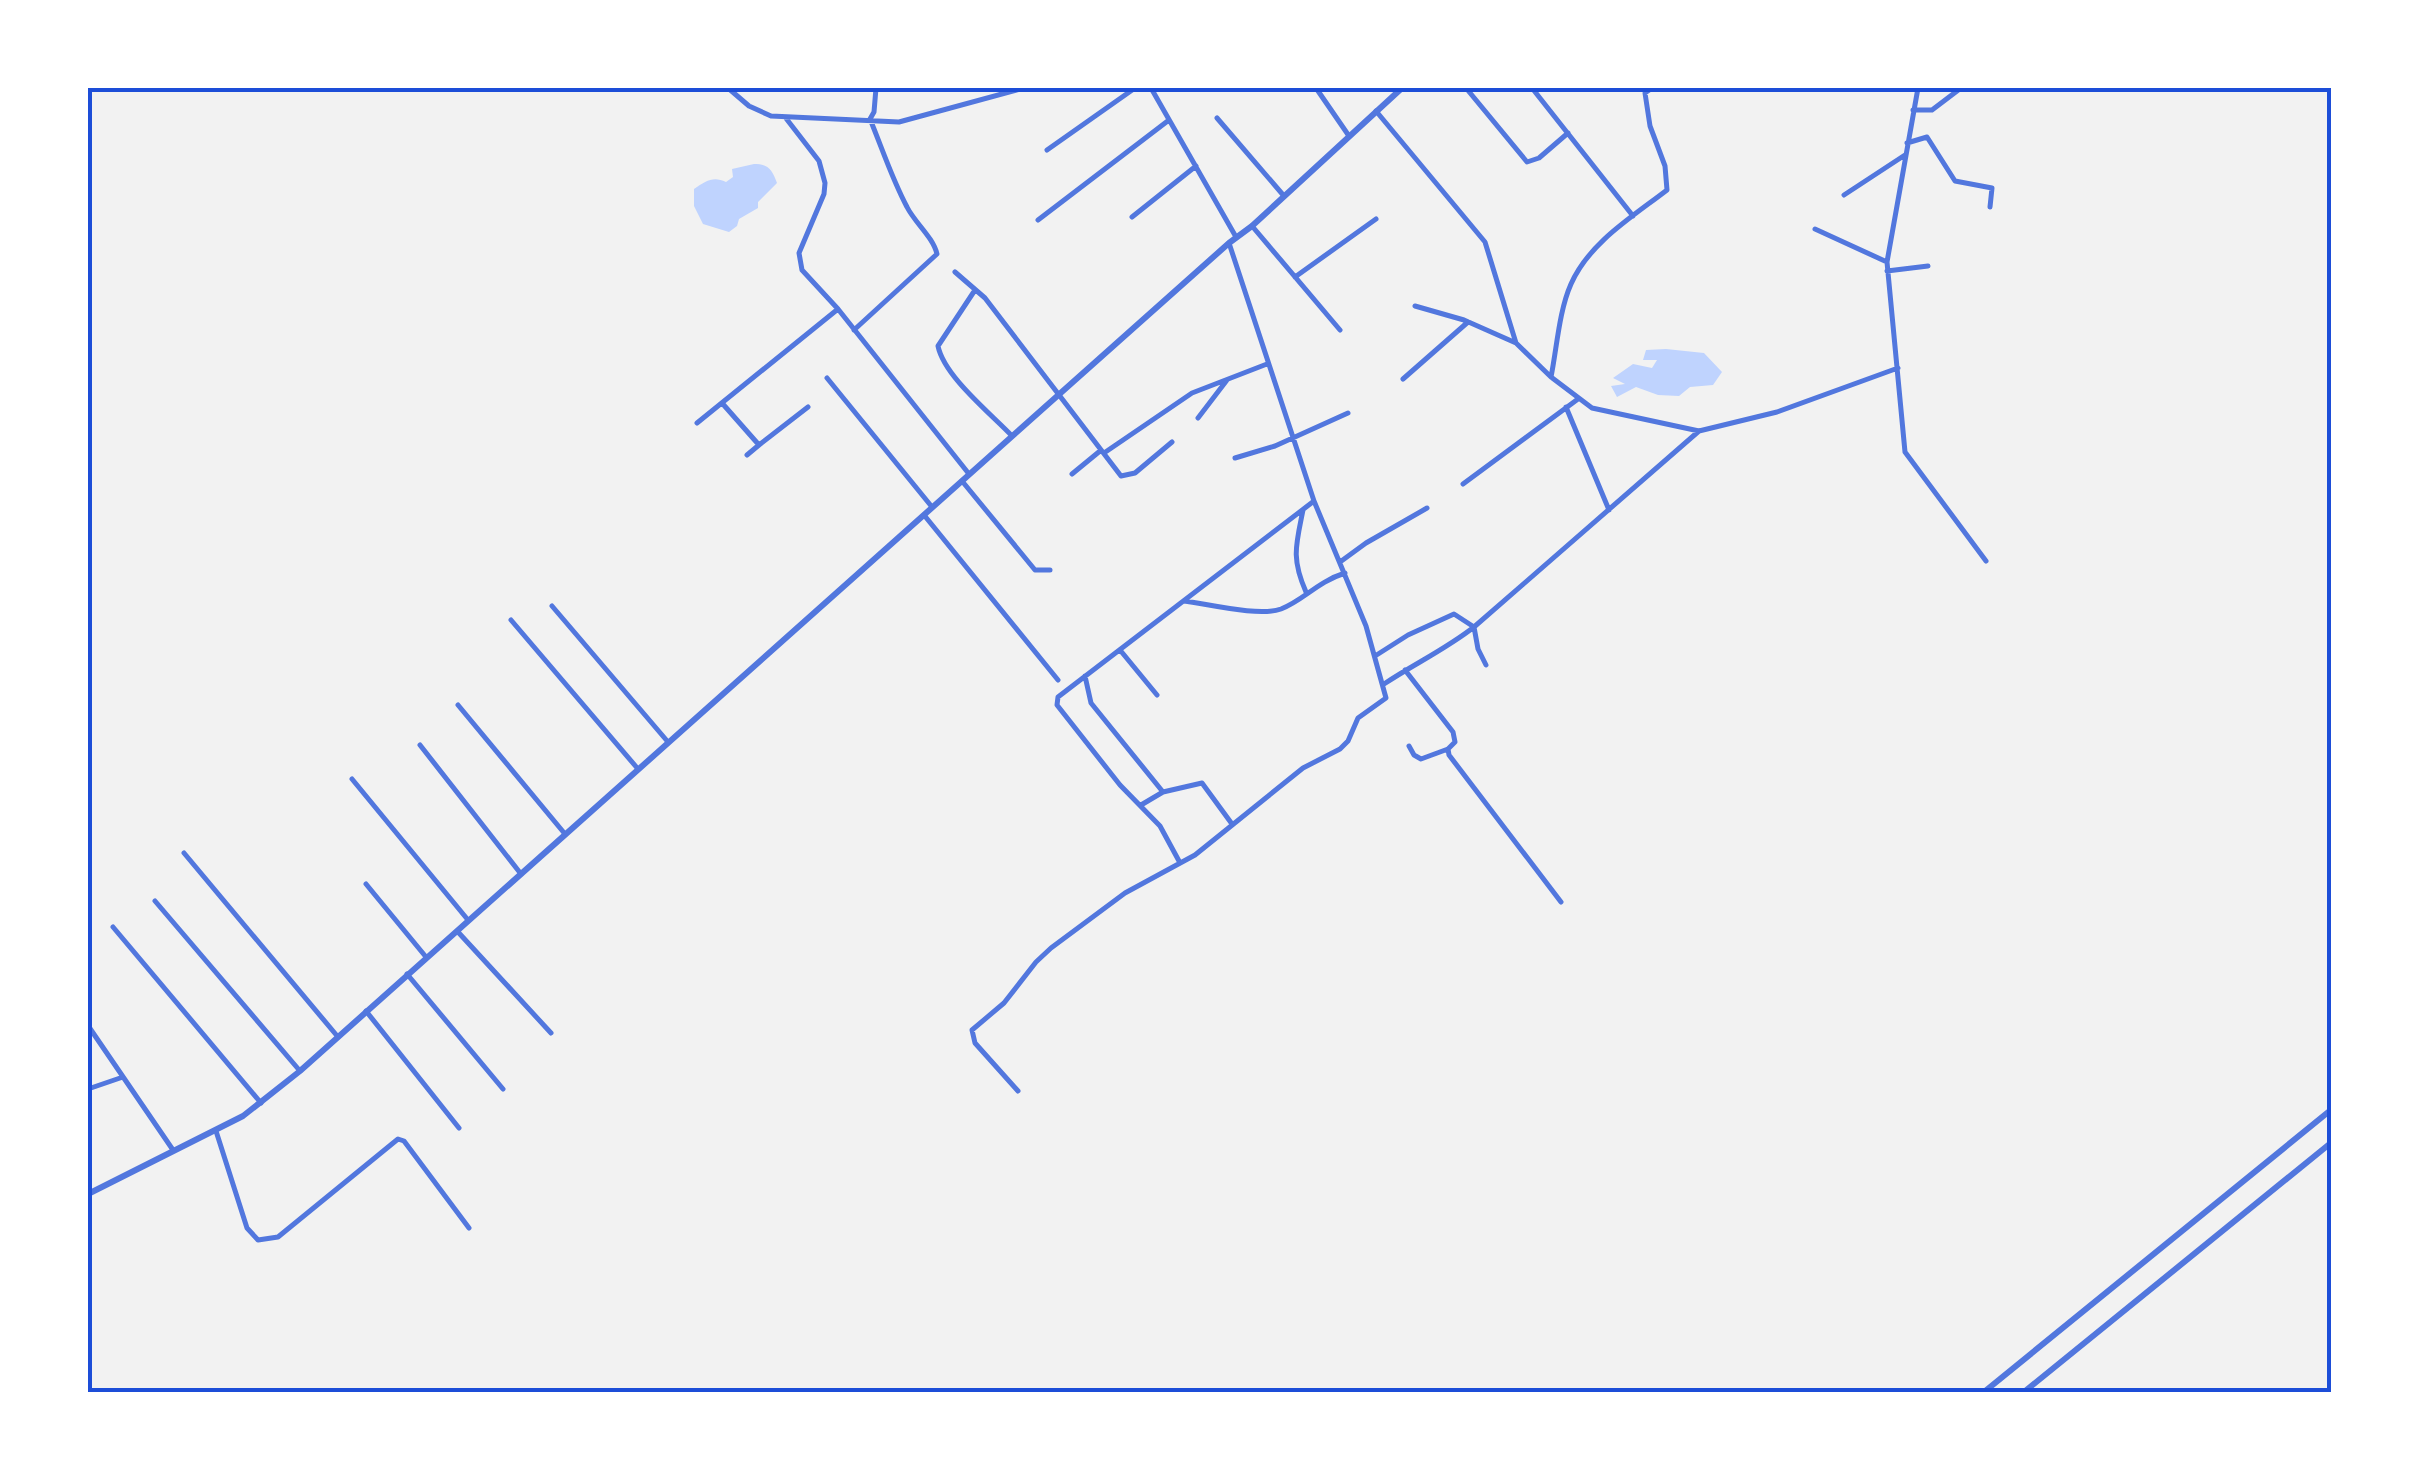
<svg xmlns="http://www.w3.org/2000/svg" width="2419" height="1480" font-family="Mulish,sans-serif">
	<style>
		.water { fill: #bfd3fe }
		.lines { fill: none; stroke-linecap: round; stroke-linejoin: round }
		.minor { stroke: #5277de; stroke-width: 5 }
		.tertiary { stroke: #5277de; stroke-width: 6 }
		.neatline { fill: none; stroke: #1d4ed8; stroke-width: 4 }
	</style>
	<rect width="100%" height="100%" fill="#f2f2f2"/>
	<path class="water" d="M754 164C769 164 772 170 777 183L758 202V208L739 219 737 226 729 232 703 224 694 206V189C706 181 713 176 726 182L733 177 732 169Z
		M1666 349 1704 353 1722 372 1713 385 1690 387 1679 396 1658 395 1636 387 1617 397 1611 386 1625 384 1613 378 1633 364 1652 368 1657 360H1643L1646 350Z"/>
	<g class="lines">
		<path class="minor" d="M728 88 749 106 771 116 899 122 1024 88
			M1151 88 1236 237
			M1316 88 1349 136
			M1466 88 1527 162 1539 158 1568 133
			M1532 88 1633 216
			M1652 88 1645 93 1650 126 1665 166 1667 190C1632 217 1589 243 1571 284 1559 311 1557 347 1551 377L1592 408 1699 431 1777 412 1898 368
			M1918 88 1887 262 1905 452 1986 561
			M2074 88H2077
			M1913 110H1932L1961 88
			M1376 111 1485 242 1516 343
			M785 117 819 161 825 183 824 194 799 253 802 270 838 309 969 474
			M1217 118 1284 196
			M1907 143 1927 137 1955 181 1992 188 1990 207
			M1047 150 1135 88
			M1844 195 1905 155
			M1132 217 1196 166
			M1038 220 1169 120
			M1252 226 1340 330
			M1815 229 1887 262
			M1887 271 1928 266
			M955 272 985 298 1121 476 1135 473 1172 442
			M1295 277 1376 219
			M975 290 938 346C944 376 990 413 1012 436
			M1415 306 1464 320 1516 343 1551 377
			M854 330 937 254C933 237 915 223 907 207 892 179 882 148 870 119L874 112 876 88
			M827 378 932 507
			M1403 379 1468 322
			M722 403 759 445 808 407
			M1566 407 1609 510
			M1198 418 1227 380
			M697 423 838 309
			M1104 453 1192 393 1267 364
			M747 455 759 445
			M1235 458 1275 446 1348 413
			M1072 474 1100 451
			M962 481 1035 570H1050
			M1463 484 1578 399
			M1303 510C1296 545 1291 558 1306 592
			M924 515 1058 680
			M1340 562 1366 543 1427 508
			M1184 601C1208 604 1259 617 1281 609 1304 600 1317 582 1345 573
			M552 606 668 742
			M511 620 638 769
			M1120 650 1157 695
			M1375 656 1408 635 1454 614 1474 627C1446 649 1414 664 1384 684
			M1486 665 1478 649 1474 627 1699 431
			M1405 670 1453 732 1455 742 1448 749 1449 755 1561 902
			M1085 676 1091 703 1163 792
			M458 705 565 834
			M420 745 521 874
			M1409 746 1414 755 1421 759 1448 749
			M352 779 468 920
			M1141 805 1163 792 1202 783 1232 824
			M184 853 338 1037
			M1179 861 1160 826 1120 785 1057 705 1058 697 1314 501
			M366 884 426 957
			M155 901 300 1071
			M113 927 261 1103
			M458 932 551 1033
			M407 974 503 1089
			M366 1011 459 1128
			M89 1027 173 1150
			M88 1089 123 1077
			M1018 1091 975 1043 972 1030 1004 1003 1036 962 1051 948 1125 893 1195 855 1303 768 1340 749 1348 741 1358 718 1386 698 1366 626 1314 501 1229 243
			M216 1131 247 1228 258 1240 278 1237 398 1139 404 1141 469 1228"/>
		<path class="tertiary" d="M88 1194 243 1116 300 1071 1229 243 1252 226 1402 88
			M1984 1392 2332 1109
			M2024 1392 2332 1142"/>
	</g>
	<rect width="2419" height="1480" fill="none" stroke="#ffffff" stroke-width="180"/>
	<rect x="90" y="90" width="2239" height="1300" class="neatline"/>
</svg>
